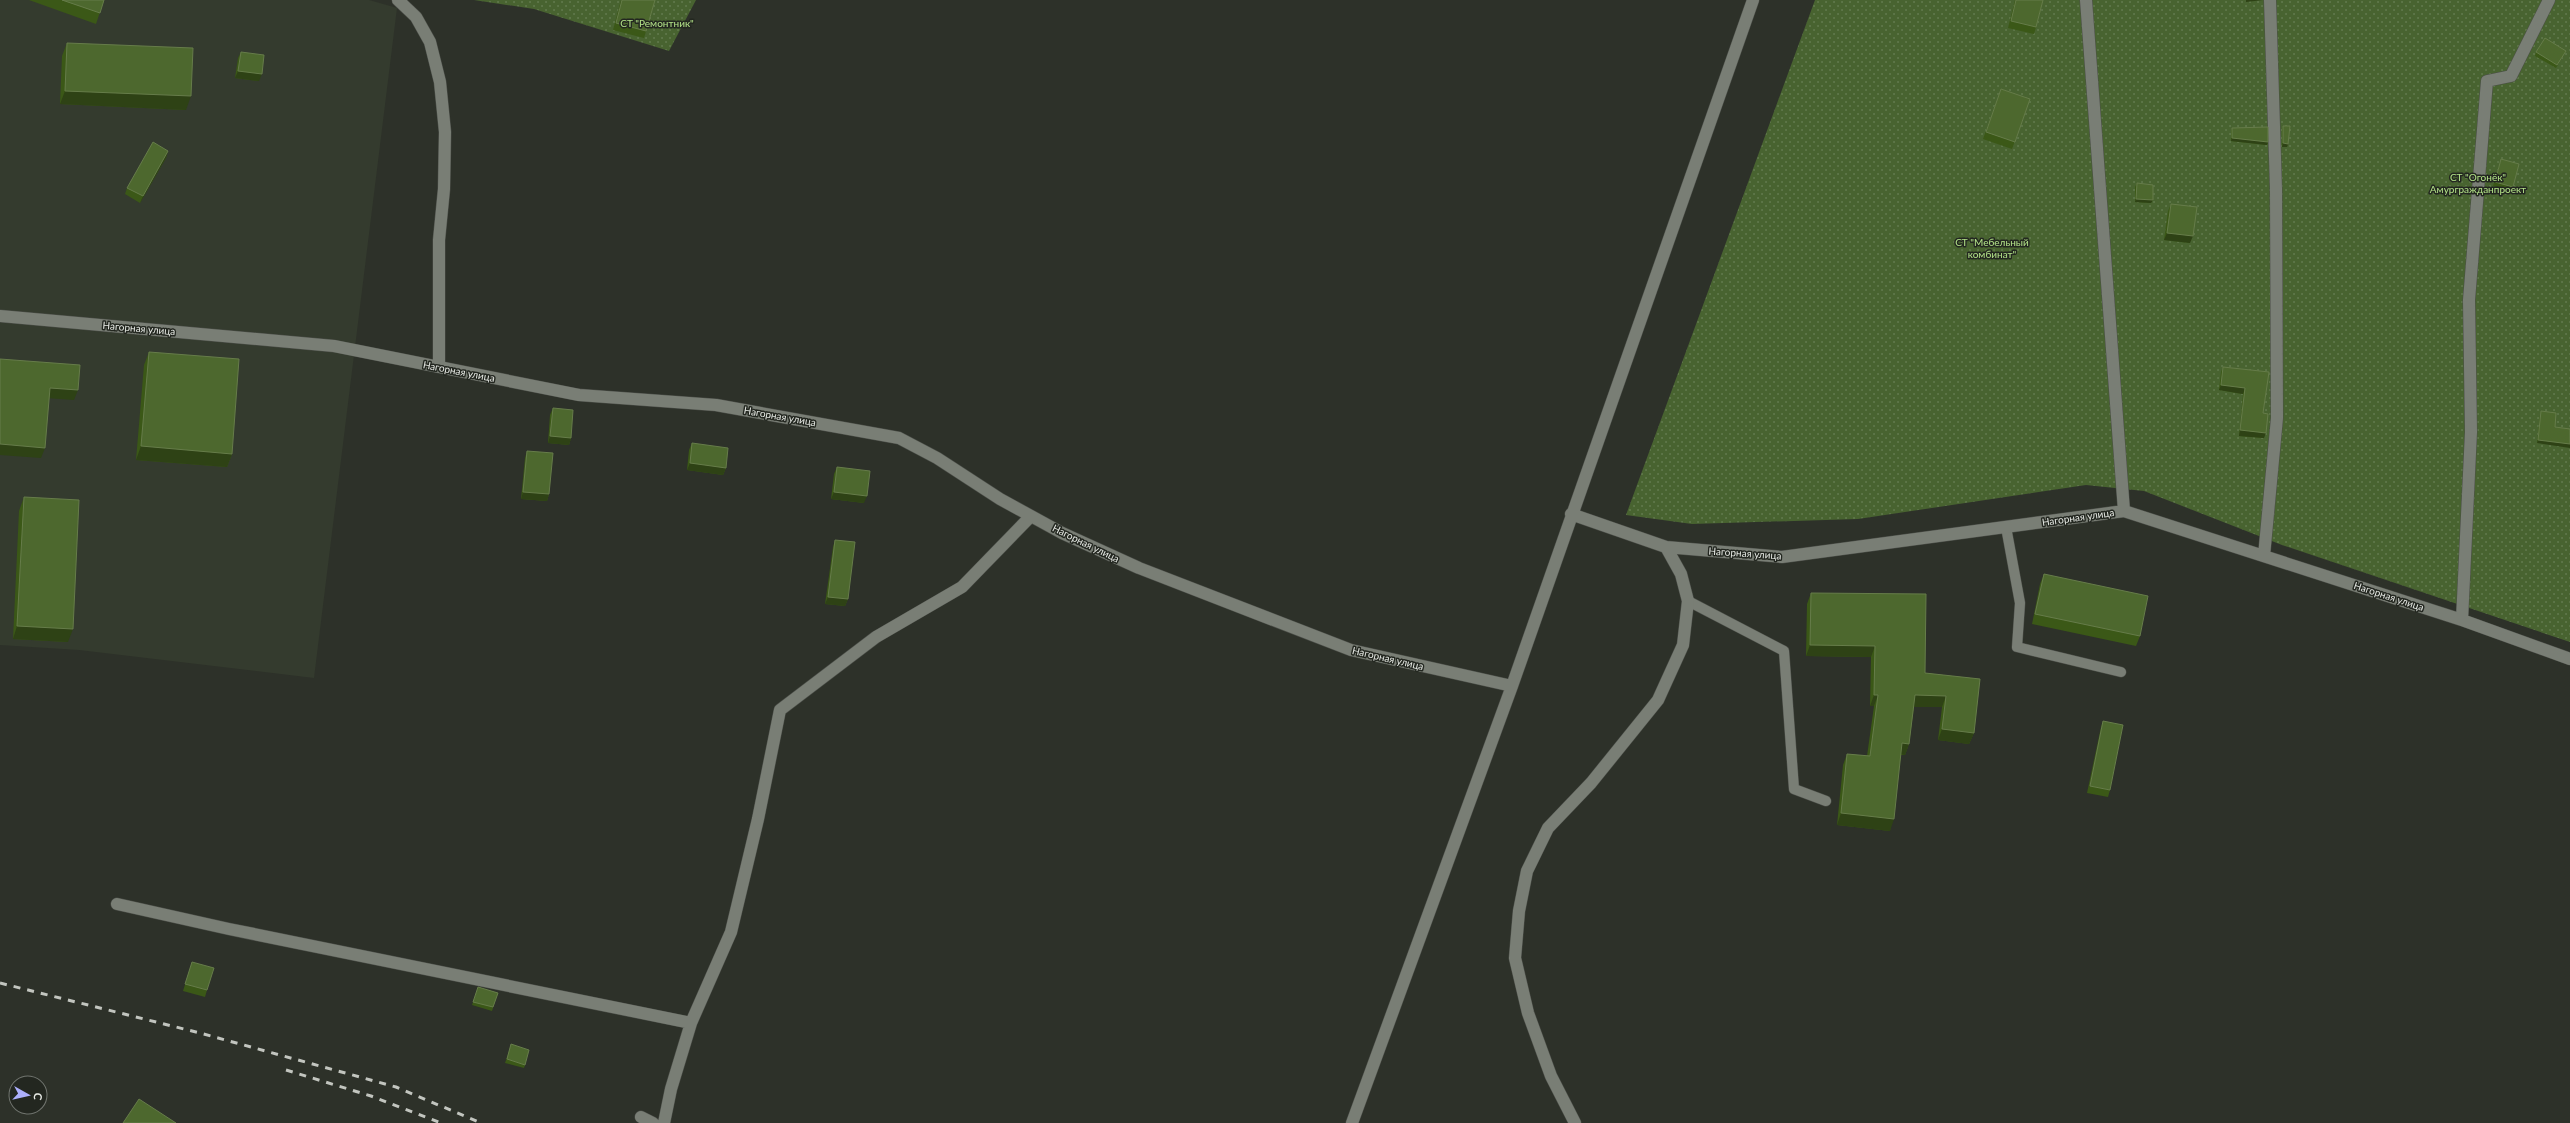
<svg xmlns="http://www.w3.org/2000/svg" width="2570" height="1123" font-family="Lato,sans-serif">
	<style>
		.built { fill: #343b2e }
		.park { fill: url(#park-dots) }
		.lines { fill: none; stroke-linecap: round; stroke-linejoin: round }
		.lane-casing { stroke: #4c4f49; stroke-width: 11 }
		.street-casing { stroke: #4c4f49; stroke-width: 13 }
		.lane { stroke: #797e75; stroke-width: 10 }
		.street { stroke: #797e75; stroke-width: 12 }
		.rail { stroke: #c2c5bf; stroke-width: 3; stroke-dasharray: 7 7; stroke-linecap: butt }
		.wall { fill: #3b5817 }
		.shaded-wall { fill: #2e4215 }
		.building { fill: #4d682e; stroke: #667c4a }
		.labels { text-anchor: middle; stroke-width: 3; stroke-linejoin: round; paint-order: stroke }
		.park-label { font-size: 10px; fill: #b4e489; stroke: #232720 }
		.street-label { font-size: 10px; fill: #e7eae5; stroke: #232720 }
	</style>
	<defs>
		<pattern id="park-dots" width="8" height="8" patternUnits="userSpaceOnUse"><rect width="8" height="8" fill="#486330"/><path d="M2 2h.1M6 6h.1" fill="none" stroke="#627a4e" stroke-width="1.8" stroke-linecap="round"/></pattern>
	</defs>
	<rect width="100%" height="100%" fill="#2d3129"/>
	<path class="built" d="M0 0H369L397 8 314 678 79 650 0 645Z"/>
	<path class="park" d="M474 0H696L669 51 534 9Z
		M1815 0H2570V642L2282 545 2144 491 2086 485 1858 519 1692 524 1626 515Z"/>
	<g class="lines">
		<g class="lane-casing">
			<path id="lane" d="M2006 527 2020 603 2017 647 2121 672
				M1688 601 1784 651 1794 789 1826 801"/>
		</g>
		<g class="street-casing">
			<path id="street" d="M398 0 416 17 430 42 440 82 445 132 444 189 439 240V367
				M2086 0 2124 511
				M0 316 334 346 579 395 716 405 899 438 937 458 1000 499 1062 533 1139 568 1351 650 1512 686
				M1571 514 1666 547 1782 557 2124 511 2462 620 2570 659
				M2264 556 2277 418 2276 189 2270 0
				M2462 620 2471 432 2469 300 2487 81 2511 76 2549 0
				M117 904 229 929 691 1023
				M641 1117 653 1123
				M664 1123 671 1089 691 1023 731 932 758 819 780 710 876 637 962 587 1031 516
				M1352 1123 1512 686 1753 0
				M1575 1123 1551 1076 1528 1013 1515 958 1519 911 1527 871 1548 828 1591 783 1658 700 1683 645 1688 601 1681 574 1666 547"/>
		</g>
		<use href="#lane" class="lane"/>
		<use href="#street" class="street"/>
		<path class="rail" d="M0 983 200 1033 396 1087 481 1123
			M286 1070 371 1096 441 1123"/>
	</g>
	<path class="wall" d="M29 0H104L96 24Z
		M621 0H655L644 38 613 30Z
		M2015 0H2043L2036 27 2034 34 2008 28Z
		M67 43 186 110 60 104 62 56Z
		M2566 51 2564 54 2556 68 2535 56 2536 52Z
		M241 52 259 81 235 78 238 58Z
		M2001 89 2030 99 2012 149 1983 139Z
		M2283 126 2288 144 2287 147H2282V130Z
		M2232 128 2268 142 2267 145 2231 141V131Z
		M168 151 166 158 140 203 125 194 127 188Z
		M2501 159 2513 187 2511 190 2493 186Z
		M2137 183 2153 200 2151 203 2135 202V187Z
		M2171 204 2190 243 2164 240 2168 211Z
		M149 352 232 454 227 467 136 460 144 365Z
		M2223 367 2269 372 2263 413 2264 438 2239 436 2243 394 2219 390 2221 372Z
		M553 408 571 438 569 445 548 443 550 415Z
		M2541 411 2555 427 2537 443 2540 415Z
		M692 443 726 468 723 475 687 470 689 450Z
		M527 451 549 494 547 501 521 499 525 458Z
		M837 467 864 503 831 499 834 474Z
		M24 497 68 642 13 639 19 511Z
		M835 540 848 599 845 606 825 604 833 547Z
		M2044 574 2140 636 2136 646 2032 624 2040 584Z
		M1811 593 1925 673 1980 679 1974 733 1969 744 1938 740 1942 707H1914L1909 744 1905 755H1901L1890 831 1837 825 1843 765 1847 754 1867 756 1874 706H1870L1871 657 1806 656 1807 604Z
		M2103 721 2110 790 2108 797 2087 793 2101 727Z
		M192 962 207 990 205 997 183 991Z
		M478 987 498 993 492 1011 472 1005Z
		M511 1045 525 1065 524 1068 505 1063Z"/>
	<path class="shaded-wall" d="M2246 0H2263L2246 2Z
		M238 71 262 74 259 81 235 78Z
		M65 91 191 96 186 110 60 104Z
		M2232 138 2268 142 2267 145 2231 141Z
		M2283 143 2288 144 2287 147H2282Z
		M168 151 166 158 140 203 143 196Z
		M2136 199 2153 200 2151 203 2135 202Z
		M2167 233 2193 236 2190 243 2164 240Z
		M2221 385 2245 388 2243 394 2219 390Z
		M50 388 78 390 74 400 46 398Z
		M2240 430 2266 433 2264 438 2239 436Z
		M550 436 571 438 569 445 548 443Z
		M2538 440 2570 444V448L2537 443Z
		M0 444 45 448 41 458 0 455Z
		M141 446 232 454 227 467 136 460Z
		M690 463 726 468 723 475 687 470Z
		M523 492 549 494 547 501 521 499Z
		M834 492 867 496 864 503 831 499Z
		M828 597 848 599 845 606 825 604Z
		M17 626 73 629 68 642 13 639Z
		M1810 645 1875 646 1871 657 1806 656Z
		M1874 695H1878L1874 706H1870Z
		M1915 695 1946 696 1942 707H1911Z
		M1942 729 1974 733 1969 744 1938 740Z
		M1902 743 1909 744 1905 755 1898 754Z
		M1841 813 1894 819 1890 831 1837 825Z"/>
	<path class="building" d="M62 0H104L100 13Z
		M622 0H655L646 31 616 23Z
		M2016 0H2043L2036 27 2011 21Z
		M2545 38 2566 51 2557 65 2536 52Z
		M67 43 193 48 191 96 65 91Z
		M241 52 264 55 262 74 238 71Z
		M2001 89 2030 99 2015 142 1986 132Z
		M2283 126H2290L2288 144 2283 143Z
		M2268 127V142L2232 138V128Z
		M153 142 168 151 143 196 127 188Z
		M2501 159 2519 164 2513 187 2495 182Z
		M2137 183 2153 185V200L2136 199Z
		M2171 204 2197 207 2193 236 2167 233Z
		M149 352 239 359 232 454 141 446Z
		M0 359 80 365 78 390 50 388 45 448 0 444Z
		M2223 367 2269 372 2263 413 2268 414 2266 433 2240 430 2245 388 2221 385Z
		M553 408 573 410 571 438 550 436Z
		M2541 411 2556 413 2555 427 2570 429V444L2538 440Z
		M692 443 728 448 726 468 690 463Z
		M527 451 553 453 549 494 523 492Z
		M837 467 870 471 867 496 834 492Z
		M24 497 79 500 73 629 17 626Z
		M835 540 855 542 848 599 828 597Z
		M2044 574 2148 596 2140 636 2035 614Z
		M1811 593 1926 594 1925 673 1980 679 1974 733 1942 729 1946 696 1915 695 1909 744 1902 743 1894 819 1841 813 1847 754 1870 756 1878 695H1874L1875 646 1810 645Z
		M2103 721 2123 725 2110 790 2090 786Z
		M192 962 214 968 207 990 185 984Z
		M478 987 498 993 493 1007 473 1002Z
		M511 1044 529 1050 525 1065 507 1059Z
		M139 1099 176 1123H123Z"/>
	<g class="labels">
		<g class="park-label">
			<text x="657" y="27">СТ "Ремонтник"</text>
			<text x="2478" y="181">СТ "Огонёк"<tspan x="2478" dy="12">Амургражданпроект</tspan></text>
			<text x="1992" y="246">СТ "Мебельный<tspan x="1992" dy="12">комбинат"</tspan></text>
		</g>
		<g class="street-label">
			<text transform="translate(139 328) rotate(5)" y="4">Нагорная улица</text>
			<text transform="translate(459 371) rotate(11)" y="4">Нагорная улица</text>
			<text transform="translate(780 416) rotate(10)" y="4">Нагорная улица</text>
			<text transform="translate(2078 517) rotate(-8)" y="4">Нагорная улица</text>
			<text transform="translate(1086 543) rotate(26)" y="4">Нагорная улица</text>
			<text transform="translate(1745 553) rotate(4)" y="4">Нагорная улица</text>
			<text transform="translate(2389 596) rotate(18)" y="4">Нагорная улица</text>
			<text transform="translate(1388 658) rotate(13)" y="4">Нагорная улица</text>
		</g>
	</g>
	<g transform="translate(28 1095) rotate(98)"><circle r="19" fill="#232720" stroke="#71756f"/>
	<path d="M0-3L7 15L0 10L-7 15Z" fill="#acaffb"/>
	<text y="-6" font-size="11" font-weight="bold" text-anchor="middle" fill="#e7eae5">С</text>
	</g>
</svg>
